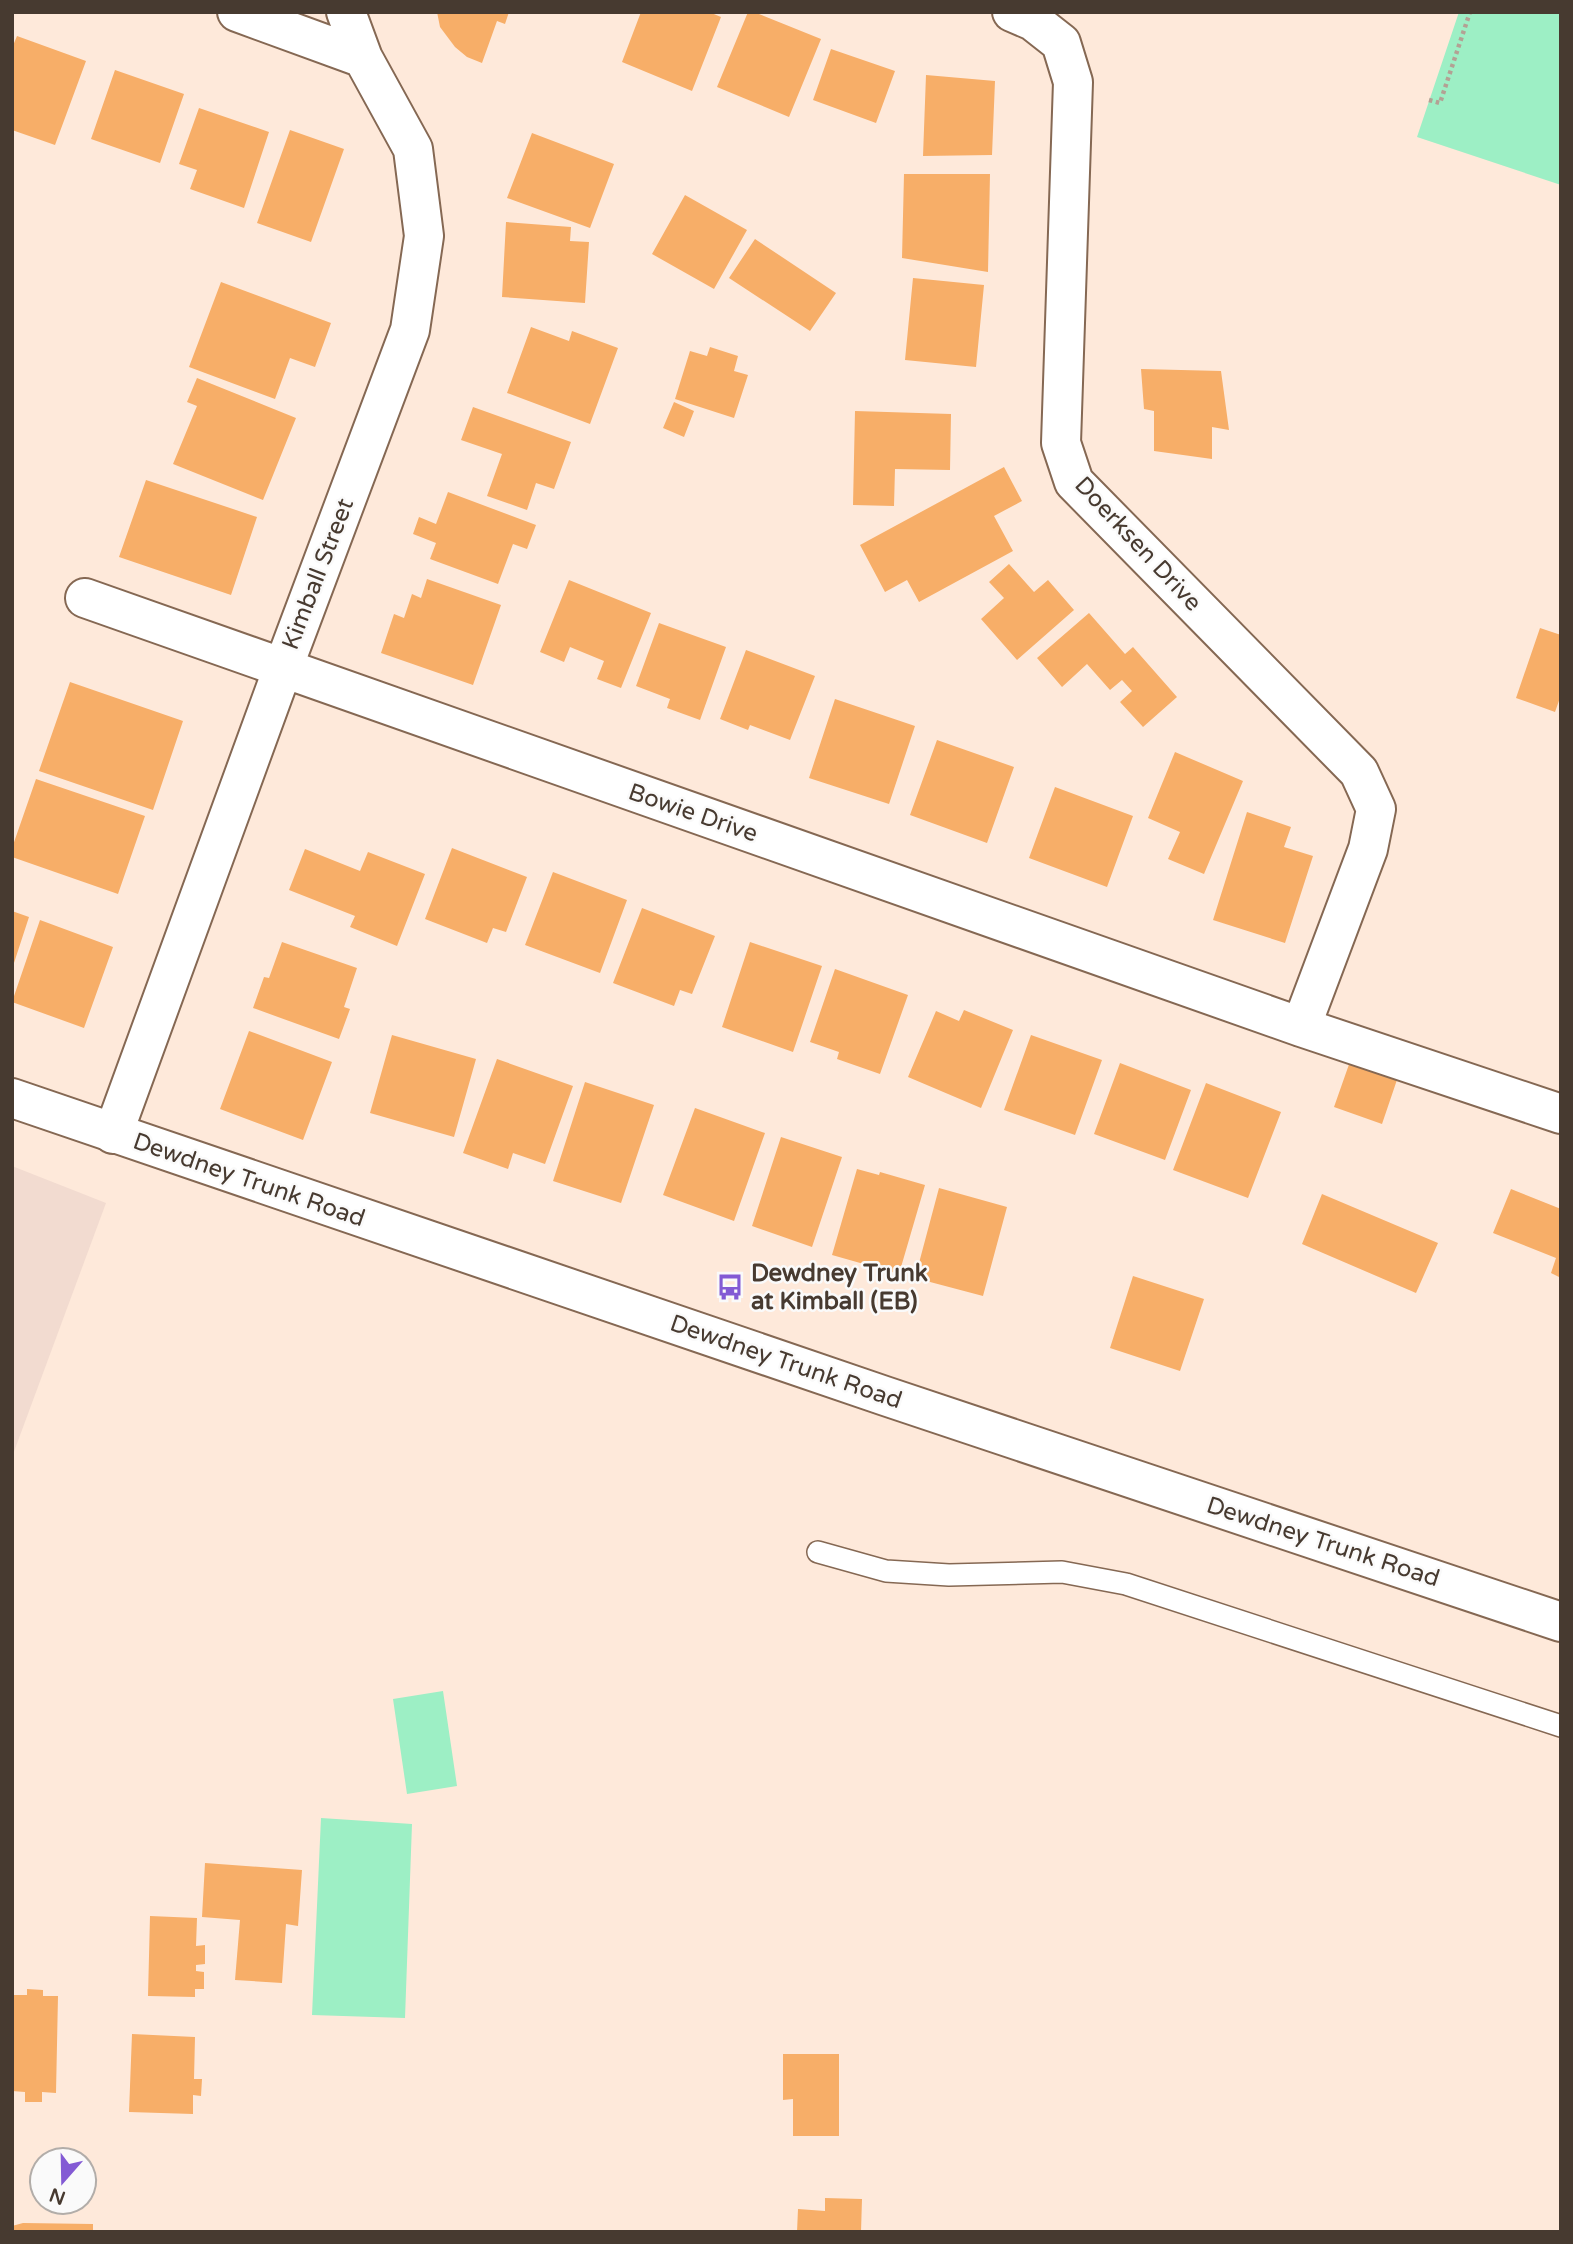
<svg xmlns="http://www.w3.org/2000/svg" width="1573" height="2244" viewBox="0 0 1573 2244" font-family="'Varela Round',sans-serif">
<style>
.industrial{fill:#f2dbd0}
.green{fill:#9defc5}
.building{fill:#f7ae68}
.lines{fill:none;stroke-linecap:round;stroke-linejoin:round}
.lane-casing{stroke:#856853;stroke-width:24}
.street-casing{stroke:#856853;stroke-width:42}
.secondary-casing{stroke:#856853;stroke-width:42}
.path{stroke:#b3a194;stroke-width:4.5;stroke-dasharray:3.5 3.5;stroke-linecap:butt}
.lane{stroke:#fff;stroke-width:21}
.street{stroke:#fff;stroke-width:38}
.secondary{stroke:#fff;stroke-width:38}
.labels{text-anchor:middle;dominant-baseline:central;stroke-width:5;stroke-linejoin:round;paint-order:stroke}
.street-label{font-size:24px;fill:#473a30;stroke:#fafafa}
.poi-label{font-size:24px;font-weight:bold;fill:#473a30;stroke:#fafafa;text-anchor:start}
</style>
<rect width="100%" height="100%" fill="#fee9da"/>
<path class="industrial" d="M12 1166 106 1203 12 1457Z"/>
<path class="green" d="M1459 12H1561V185L1417 137Z
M443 1691 457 1786 407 1794 393 1699Z
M321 1818 412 1824 405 2018 312 2015Z"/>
<path class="building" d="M437 12H509L505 24 497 21 482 63 467 57 455 47 440 27Z
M641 12H709L721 17 692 91 622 62Z
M748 12H754L821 39 789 117 717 87Z
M17 36 86 61 55 145 12 130V48Z
M831 49 895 71 876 123 813 100Z
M115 70 184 94 160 163 91 139Z
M926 75 995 81 992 155 923 156Z
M199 108 269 132 244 208 190 189 197 170 179 164Z
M290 130 344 149 311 242 257 223Z
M532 133 614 164 590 228 507 198Z
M904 174H990L988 272 902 258Z
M685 195 747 230 714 289 652 254Z
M506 222 571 227 570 241 589 242 585 303 502 297Z
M755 239 836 293 810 331 729 278Z
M913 278 984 285 976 367 905 360Z
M221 282 331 323 315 367 290 358 275 399 189 367Z
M531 327 569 341 572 331 618 348 590 424 507 393Z
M710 347 738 356 734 371 748 375 734 418 675 399 690 351 707 356Z
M1141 369 1221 371 1229 430 1212 427V459L1154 451V411L1144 409Z
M197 378 296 418 263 500 173 464 197 406 187 402Z
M674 402 694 411 684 437 663 428Z
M473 407 571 442 554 489 536 483 527 510 487 496 502 454 461 440Z
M855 411 951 414 950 470 895 469 894 506 853 505Z
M1004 467 1022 501 994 516 1013 551 919 602 907 580 885 592 860 545Z
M146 480 257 517 231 595 119 557Z
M448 492 536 525 527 549 513 544 498 584 430 559 436 543 413 534 419 517 436 524Z
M1009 564 1034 592 1048 580 1074 610 1017 660 981 619 1004 598 989 582Z
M427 579 501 605 473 685 381 653 394 614 404 618 412 594 421 598Z
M569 580 651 613 621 688 597 679 604 661 570 647 564 662 540 652Z
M1089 613 1125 654 1133 647 1177 697 1143 727 1120 702 1132 691 1122 680 1110 690 1087 664 1062 687 1037 658Z
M659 623 726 647 700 720 667 708 670 699 636 686Z
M1540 628 1561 635V695L1555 712 1516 698Z
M746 650 815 676 790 740 750 725 748 730 720 719Z
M70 682 183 721 153 810 39 771Z
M835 699 915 726 889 804 809 778Z
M937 740 1014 767 987 843 910 815Z
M1175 752 1243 781 1204 874 1168 859 1180 832 1148 818Z
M36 779 145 816 118 894 12 857V848Z
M1055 787 1133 816 1107 887 1029 858Z
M1247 812 1291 827 1284 847 1313 856 1285 943 1213 920Z
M452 848 527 877 506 932 493 928 487 943 425 919Z
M305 849 360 871 368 852 425 874 397 946 350 927 355 916 289 890Z
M553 872 627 900 600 973 525 945Z
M642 908 715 936 692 994 680 990 674 1006 613 983Z
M12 911 29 917 13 966H12Z
M40 920 113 947 84 1028 12 1002Z
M282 942 357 968 344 1007 350 1009 339 1039 253 1008 264 977 269 978Z
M750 942 822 966 793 1052 722 1027Z
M835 969 908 995 880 1074 837 1059 839 1052 810 1042Z
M964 1010 1013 1030 981 1108 908 1077 936 1011 959 1021Z
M249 1031 332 1062 303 1140 220 1109Z
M392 1035 476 1059 454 1137 370 1113Z
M1031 1035 1102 1060 1075 1135 1004 1110Z
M1353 1053 1401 1068 1382 1124 1334 1107Z
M497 1059 573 1086 545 1164 513 1153 508 1169 463 1153Z
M1120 1063 1191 1090 1165 1160 1094 1134Z
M585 1082 654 1105 621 1203 553 1181Z
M1206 1083 1281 1112 1248 1198 1173 1170Z
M695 1108 765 1133 734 1221 663 1195Z
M781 1137 842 1157 812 1247 752 1226Z
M857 1169 879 1175 880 1172 925 1185 899 1274 832 1255Z
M939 1188 1007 1207 983 1296 915 1278Z
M1511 1189 1561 1209V1278L1551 1273 1556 1258 1493 1233Z
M1322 1194 1438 1243 1416 1293 1302 1244Z
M1133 1276 1204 1299 1180 1371 1110 1348Z
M205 1863 302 1870 298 1926 286 1924 282 1983 235 1980 240 1920 202 1917Z
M150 1916 197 1918 196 1946 205 1945V1964L196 1965V1971L204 1972V1989H195V1997L148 1996Z
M27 1989 43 1990V1996H58L56 2093 42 2092V2102H25V2092L12 2091V1995H27Z
M132 2034 195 2037 194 2079H202L201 2096 193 2095V2114L129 2112Z
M783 2054H839V2136H793V2099L783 2100Z
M825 2198 862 2199 861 2232H797L798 2209 825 2211Z
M23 2223 93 2224V2232H12V2226Z"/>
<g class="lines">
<g class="lane-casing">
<path id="lane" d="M818 1552 886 1571 949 1575 1062 1572 1126 1584 1561 1726"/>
</g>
<g class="street-casing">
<path id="street" d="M237 12 363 58
M1012 12 1033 21 1061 43 1073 82 1061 443 1074 482 1359 772 1376 809 1368 849 1301 1027
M85 598 1301 1027 1561 1114
M113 1134 283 668 410 330 424 236 413 149 363 58 346 12"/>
</g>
<g class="secondary-casing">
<path id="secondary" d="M12 1098 885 1396 1561 1622"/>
</g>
<path class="path" d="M1429 100 1440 103 1470 12"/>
<use href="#lane" class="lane"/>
<use href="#street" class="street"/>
<use href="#secondary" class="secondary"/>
</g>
<defs>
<g id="bus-bare" transform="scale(2.1)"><path d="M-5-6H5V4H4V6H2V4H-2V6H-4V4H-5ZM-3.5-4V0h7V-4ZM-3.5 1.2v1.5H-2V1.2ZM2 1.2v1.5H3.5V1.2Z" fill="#835ad4" stroke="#fafafa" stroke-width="2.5" paint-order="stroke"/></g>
</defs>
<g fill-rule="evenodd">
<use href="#bus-bare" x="730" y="1287"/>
</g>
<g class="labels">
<g class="street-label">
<text transform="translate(1138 544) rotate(47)">Doerksen Drive</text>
<text transform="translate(318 574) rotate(-69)">Kimball Street</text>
<text transform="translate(693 813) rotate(19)">Bowie Drive</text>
<text transform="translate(249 1180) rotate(19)">Dewdney Trunk Road</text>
<text transform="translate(786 1362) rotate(19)">Dewdney Trunk Road</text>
<text transform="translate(1323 1542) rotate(18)">Dewdney Trunk Road</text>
</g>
<g class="poi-label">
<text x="751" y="1273">Dewdney Trunk<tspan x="751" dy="28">at Kimball (EB)</tspan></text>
</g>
</g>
<rect width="1573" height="2244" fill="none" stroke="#473a30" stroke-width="28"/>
<g transform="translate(63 2181) rotate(200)"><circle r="33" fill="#fafafa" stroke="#b2ada9" stroke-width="2"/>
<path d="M0-5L12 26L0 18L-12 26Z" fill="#835ad4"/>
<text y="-10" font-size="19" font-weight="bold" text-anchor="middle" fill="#473a30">N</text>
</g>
</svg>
